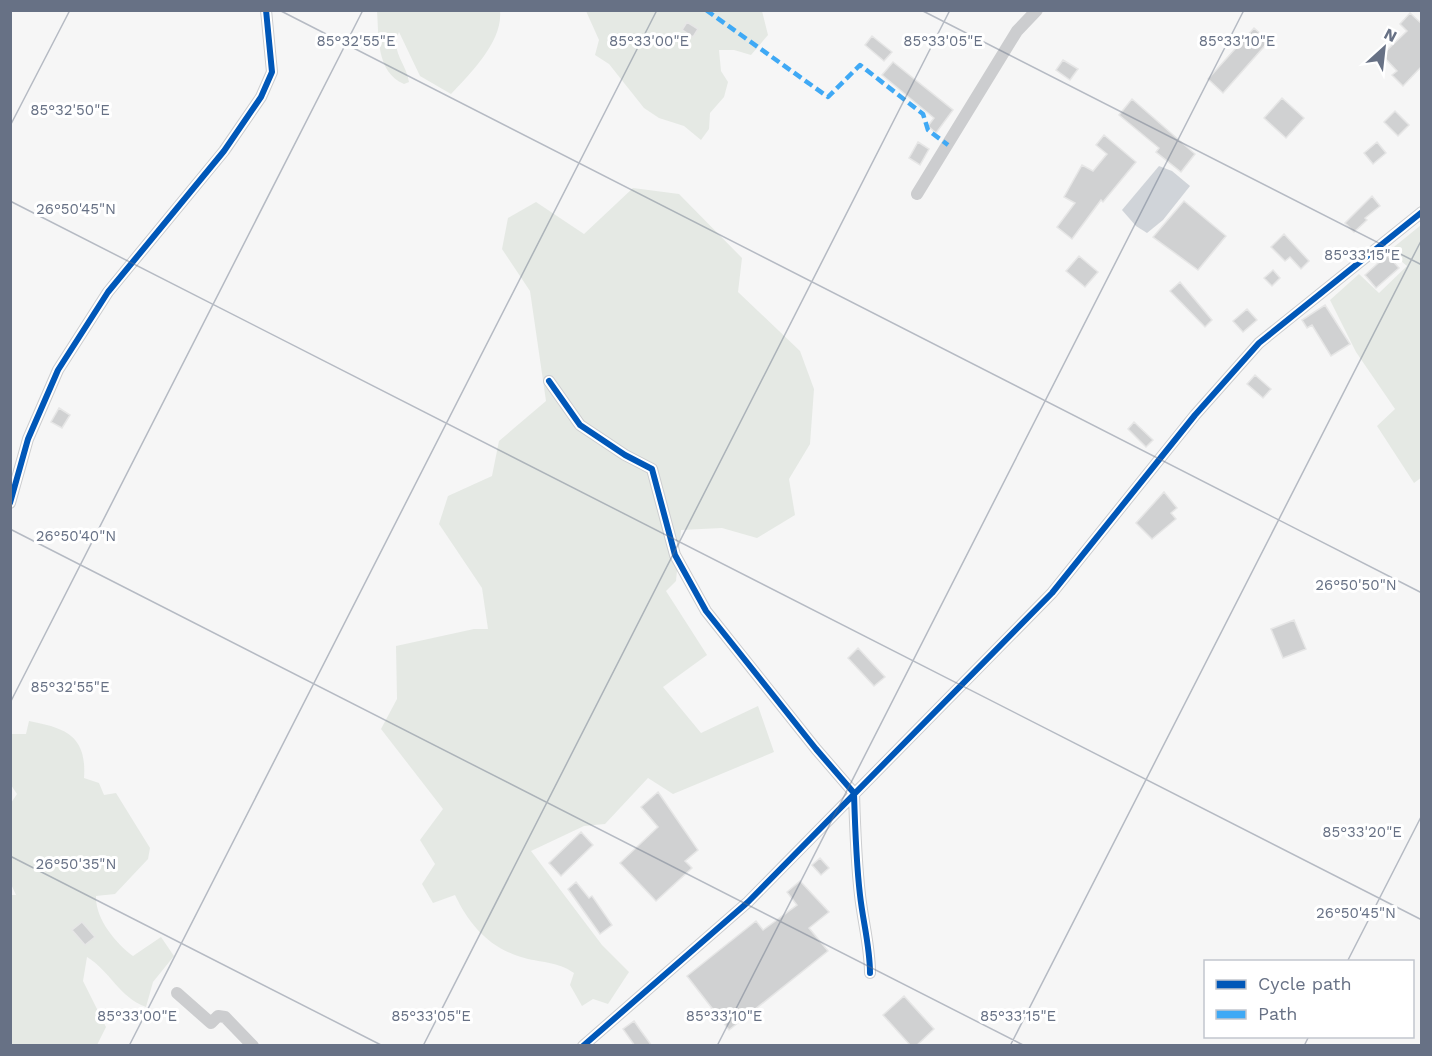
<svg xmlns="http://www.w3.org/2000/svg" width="1432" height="1056" viewBox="0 0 1432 1056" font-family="'Work Sans',sans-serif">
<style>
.green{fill:#e5e9e4}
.water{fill:#d0d4d9}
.building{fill:#d0d1d2;stroke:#e6e6e6;stroke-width:1.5}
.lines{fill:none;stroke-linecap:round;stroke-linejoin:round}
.minor{stroke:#cccdcf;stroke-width:12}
.quiet{stroke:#3fa9f5;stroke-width:4.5;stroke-dasharray:9 4.5;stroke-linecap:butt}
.cycleway-casing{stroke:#fff;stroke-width:10}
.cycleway{stroke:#0057b8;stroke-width:6}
.ticks{fill:none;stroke:#677185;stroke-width:1.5;stroke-opacity:0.45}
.ticks-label{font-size:15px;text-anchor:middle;fill:#677185;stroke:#fff;stroke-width:6;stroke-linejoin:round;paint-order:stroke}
</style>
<rect width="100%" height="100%" fill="#f6f6f6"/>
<path class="green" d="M500 11C503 41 471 73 451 94L420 76 399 32C390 52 406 62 409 82L404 84C376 72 379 37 377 11Z
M586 11H762L768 35 751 55 734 50H719L721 71 728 82 724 97 710 113 709 129 701 140 684 126 659 118 644 108 609 64 595 55 599 40Z
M633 188 679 194 742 258 738 292 800 351 814 389 810 444 789 479 795 515 757 538 722 528 681 530 676 581 666 591 707 655 663 687 701 733 758 706 774 752 673 794 648 778 605 824 584 826 531 851 602 945 629 972 608 1004 593 999 582 1006 570 985 574 973C557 961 540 963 521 957 488 947 469 924 455 895L433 903 422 884 435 864 420 840 443 809 381 729 397 699 396 646 474 629H488L482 588 439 524 448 496 492 476 499 441 546 401 530 291 502 249 508 218 536 202 584 234Z
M1421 225 1422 477 1414 483 1377 426 1395 409 1356 352 1330 300 1359 274 1379 293 1407 266 1389 251Z
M29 721C66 728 87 736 84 778L99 783 104 795 116 793 150 848 148 859 115 894 96 896C95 918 115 943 133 956L161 937 174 956 153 982 146 1007C120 998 110 971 87 957L83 981 106 1027 97 1045H11L10 895H16L11 884V803L17 794 11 785V734H26Z"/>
<path class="water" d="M1159 166 1172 171 1190 186 1163 220 1147 233 1136 226 1122 210Z"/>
<path class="building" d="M1410 13 1422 24V66L1403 86 1392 75 1397 71 1382 55 1407 31 1400 24Z
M687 22 698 29 693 37 682 30Z
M1254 28 1269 41 1223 93 1208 79Z
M872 36 892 52 884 61 865 45Z
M1063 60 1078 69 1070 80 1056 70Z
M893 62 953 110 936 133 928 126 934 118 882 75Z
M1282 98 1304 118 1286 138 1264 118Z
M1132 99 1195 154 1181 172 1156 152 1159 148 1119 115Z
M1395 111 1409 125 1398 136 1384 122Z
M1104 135 1136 162 1103 202 1101 200 1072 239 1057 227 1075 203 1064 197 1082 165 1093 171 1107 154 1096 145Z
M918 142 929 149 920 165 909 158Z
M1377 142 1386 153 1373 164 1364 153Z
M1372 196 1380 206 1365 218 1367 220 1354 232 1345 223Z
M1184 201 1226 236 1198 270 1153 237Z
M1284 234 1309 261 1301 269 1290 257 1285 261 1271 247Z
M1387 255 1399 268 1376 288 1365 275Z
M1079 256 1098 272 1085 287 1066 271Z
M1273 270 1280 278 1272 286 1264 278Z
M1180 282 1212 320 1205 327 1170 291Z
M1325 305 1350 344 1331 356 1312 325 1307 328 1302 320Z
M1247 309 1257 320 1243 332 1233 321Z
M1255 375 1271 389 1263 398 1247 384Z
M59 408 70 415 62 428 51 422Z
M1134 422 1153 440 1146 447 1128 429Z
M1164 492 1177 508 1171 513 1176 519 1152 539 1136 523Z
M1294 620 1306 649 1283 658 1271 629Z
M858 648 885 677 874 686 848 658Z
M658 792 698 850 685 861 692 868 656 901 620 863 658 827 641 807Z
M581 832 593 845 561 876 549 863Z
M820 858 829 868 821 875 812 865Z
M800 881 829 912 809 928 828 951 729 1030 687 976 756 921 763 930 797 905 787 892Z
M576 882 589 898 592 896 612 925 600 934 568 889Z
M82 922 95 937 85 945 72 930Z
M904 996 934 1029 916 1046H911L883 1015Z
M634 1021 641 1031 652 1046H635L623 1029Z"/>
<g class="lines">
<path class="minor" d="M917 194 1017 31 1037 10
M549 381 580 425 625 455 652 469 675 555 706 611 816 749 854 793C855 827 856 861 860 895 863 922 870 947 870 973
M10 503 28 439 58 370 108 292 224 151 261 97 272 72 266 10
M177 993 211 1023 218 1016 225 1017 253 1046
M583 1046 748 902 1052 593 1195 415 1259 343 1422 212"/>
<path class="quiet" d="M706 10 828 97 860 65 923 114 928 130 948 145"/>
<g class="cycleway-casing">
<path id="cycleway" d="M549 381 580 425 625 455 652 469 675 555 706 611 816 749 854 793C855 827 856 861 860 895 863 922 870 947 870 973
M10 503 28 439 58 370 108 292 224 151 261 97 272 72 266 10
M583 1046 748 902 1052 593 1195 415 1259 343 1422 212"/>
</g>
<use href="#cycleway" class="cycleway"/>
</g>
<path class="ticks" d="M279 10 1422 593M921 10 1422 265M10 126 70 10M10 201 1422 920M10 529 1025 1046M10 703 363 10M10 856 383 1046M1347 962 1422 815M129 1046 657 10M423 1046 950 10M717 1046 1244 10M1010 1046 1422 239M1304 1046 1309 1036"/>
<g class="ticks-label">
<text x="356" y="46">85°32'55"E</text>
<text x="649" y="46">85°33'00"E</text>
<text x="943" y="46">85°33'05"E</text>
<text x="1237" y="46">85°33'10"E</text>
<text x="70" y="115">85°32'50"E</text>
<text x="76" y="214">26°50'45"N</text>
<text x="1362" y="260">85°33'15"E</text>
<text x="76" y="541">26°50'40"N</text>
<text x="1356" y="590">26°50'50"N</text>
<text x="70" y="692">85°32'55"E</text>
<text x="1362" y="837">85°33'20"E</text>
<text x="76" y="869">26°50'35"N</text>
<text x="1356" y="918">26°50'45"N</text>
<text x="137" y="1021">85°33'00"E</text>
<text x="431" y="1021">85°33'05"E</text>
<text x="724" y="1021">85°33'10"E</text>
<text x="1018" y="1021">85°33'15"E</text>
</g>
<rect width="1432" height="1056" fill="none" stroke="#677185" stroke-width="24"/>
<rect x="1204" y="960" width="210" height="78" fill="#ffffff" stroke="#c2c6ce" stroke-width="1.5"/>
<rect x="1216" y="980" width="30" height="9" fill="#0057b8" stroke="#c2c6ce" stroke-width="1.5"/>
<text x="1258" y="990" font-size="18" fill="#677185">Cycle path</text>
<rect x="1216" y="1010" width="30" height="9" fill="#3fa9f5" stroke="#c2c6ce" stroke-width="1.5"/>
<text x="1258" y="1020" font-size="18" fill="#677185">Path</text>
<g transform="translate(1384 48) rotate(27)" stroke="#ffffff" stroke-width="4.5" paint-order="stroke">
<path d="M0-4.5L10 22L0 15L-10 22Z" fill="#677185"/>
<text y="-9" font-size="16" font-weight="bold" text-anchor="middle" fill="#677185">N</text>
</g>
</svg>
